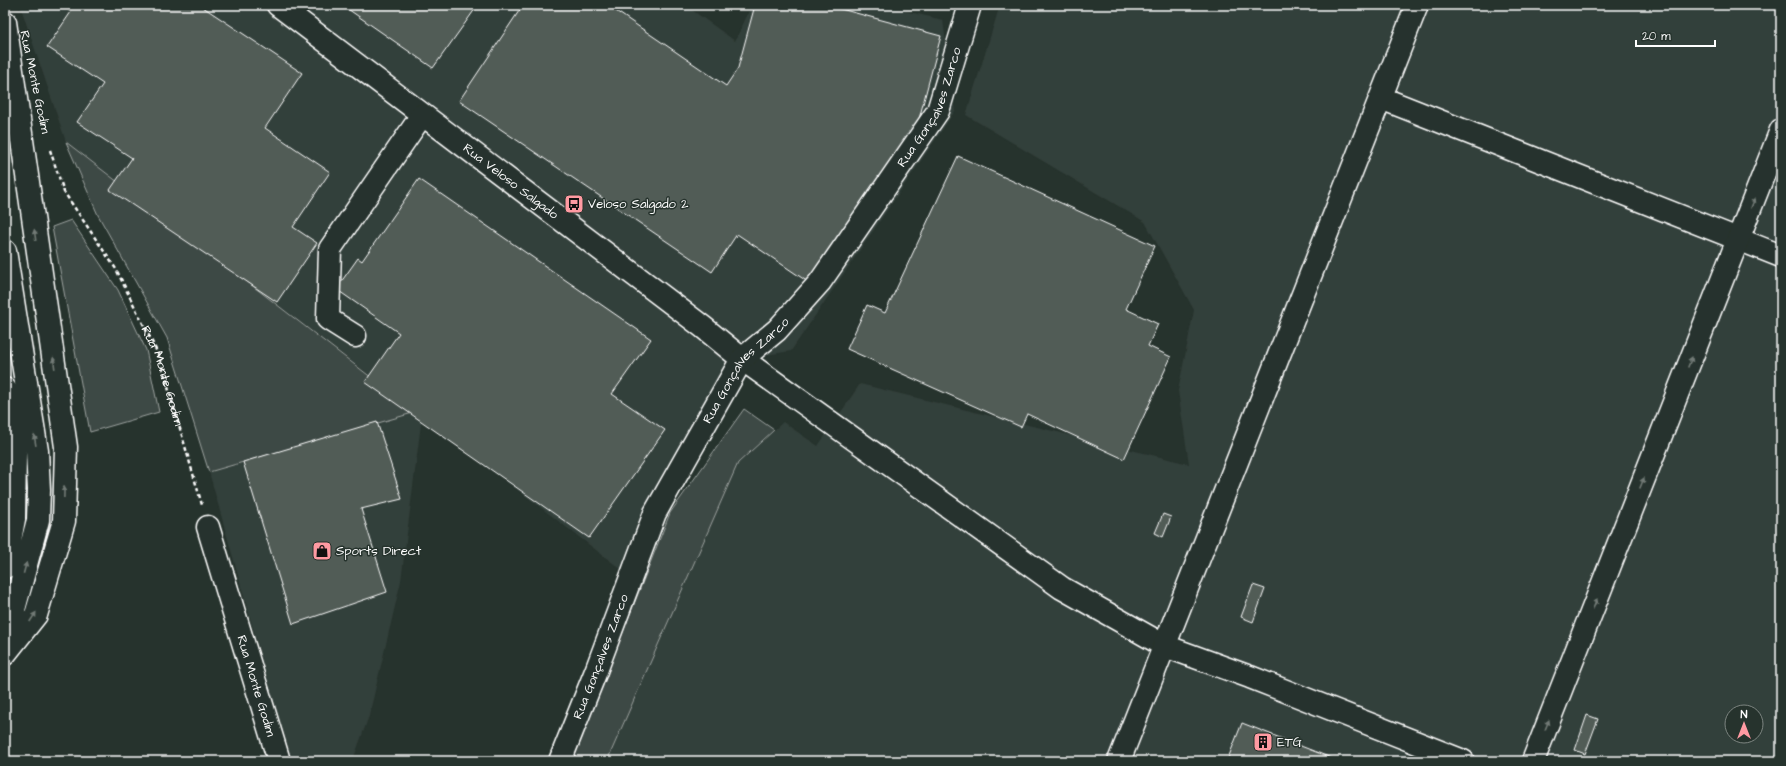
<svg xmlns="http://www.w3.org/2000/svg" width="1786" height="766" viewBox="0 0 1786 766" font-family="'Architects Daughter',sans-serif">
<style>
.built{fill:#333f3a;fill-rule:evenodd}
.green{fill:#3e4944;stroke:#9ea4a2}
.building{fill:#515c57;stroke:#fff}
.lines{fill:none;stroke-linecap:round;stroke-linejoin:round}
.minor-casing{stroke:#fff;stroke-width:25}
.highway-casing{stroke:#fff;stroke-width:25}
.path{stroke:#fff;stroke-width:2.5;stroke-dasharray:4 3;stroke-linecap:butt}
.minor{stroke:#26332d;stroke-width:22}
.highway{stroke:#26332d;stroke-width:22}
.oneway{fill:#727a76}
.labels{text-anchor:middle;dominant-baseline:central;stroke-width:3;stroke-linejoin:round;paint-order:stroke}
.street-label{font-size:13px;fill:#fff;stroke:#26332d}
.poi-label{font-size:13px;fill:#fff;stroke:#26332d;text-anchor:start}
</style>
<rect width="100%" height="100%" fill="#26332d"/>
<filter id="ink" filterUnits="userSpaceOnUse"><feTurbulence type="fractalNoise" baseFrequency=".025" numOctaves="2"/><feDisplacementMap in="SourceGraphic" scale="8" xChannelSelector="R" yChannelSelector="G"/><feConvolveMatrix kernelMatrix="1 2 1 2 8 2 1 2 1" color-interpolation-filters="sRGB"/></filter>
<g filter="url(#ink)">
<path class="built" d="M20 5H685L735 41 752 5H880L943 20 955 111 791 351 742 359 631 577 422 416 401 581 369 716 353 760 290 761 209 472 416 411 66 142Z
M1000 5H1781V761H607L738 463 783 422 818 446 860 384 1189 464 1178 391 1194 310 1145 222 966 115ZM1732 712H1756V736H1732Z"/>
<path class="green" d="M66 142 416 412 209 472 167 338 98 215Z
M71 220 118 290 146 350 159 412 90 432 52 227Z
M744 409 774 430 738 463 607 761H572L670 513Z"/>
<path class="building" d="M61 5H200L302 73 265 128 330 172 293 227 317 243 277 302 110 190 132 158 77 122 103 84 47 47 71 12Z
M342 5H478L433 68Z
M523 5H607L726 86 738 68 755 5H826L941 36 914 138 808 282 737 234 712 272 459 101Z
M958 156 1155 246 1126 309 1158 324 1148 346 1171 357 1124 459 1027 414 1021 427 847 349 867 305 885 313Z
M419 179 651 339 612 394 665 430 589 538 365 382 399 333 336 289 358 258 362 261Z
M377 422 402 499 361 509 387 592 293 624 243 462Z
M1163 514 1171 517 1163 537 1155 533Z
M1253 585 1265 589 1253 622 1241 617Z
M1587 715 1598 719 1585 754 1575 750Z
M1242 723 1339 761H1227Z"/>
<g class="lines">
<g class="minor-casing">
<g id="minor">
<path id="s2" d="M278 5 703 327 742 359 1062 588 1165 646 1250 677 1463 761"/>
<path d="M1381 98 1781 256"/>
<path d="M355 336 328 319 330 249 422 115"/>
<path id="s3" d="M208 527 279 761"/>
<path id="s4" d="M560 761 596 671 655 513 742 359 777 330 820 282 938 111 970 5"/>
<path d="M1119 761 1417 5"/>
<path d="M1533 761 1781 130"/>
</g>
</g>
<g class="highway-casing">
<path id="highway" d="M5 22 66 447 64 521 36 615 5 654
M5 251 37 451 39 490 38 520 12 617 9 648
M5 389 15 453 14 519 5 567"/>
</g>
<path class="path" id="s1" d="M50 150 64 192 116 269 159 356 202 505"/>
<use href="#minor" class="minor"/>
<use href="#highway" class="highway"/>
</g>
<defs><path id="oneway-solid" d="M-6-.8H1V-3.2L6.5 0L1 3.2V.8H-6Z"/></defs>
<g class="oneway">
<use href="#oneway-solid" transform="translate(1753 203) rotate(-69)"/>
<use href="#oneway-solid" transform="translate(35 235) rotate(-98)"/>
<use href="#oneway-solid" transform="translate(1690 362) rotate(-68)"/>
<use href="#oneway-solid" transform="translate(54 363) rotate(-98)"/>
<use href="#oneway-solid" transform="translate(35 440) rotate(-99)"/>
<use href="#oneway-solid" transform="translate(1642 483) rotate(-68)"/>
<use href="#oneway-solid" transform="translate(64 492) rotate(-89)"/>
<use href="#oneway-solid" transform="translate(25 568) rotate(-75)"/>
<use href="#oneway-solid" transform="translate(1595 604) rotate(-68)"/>
<use href="#oneway-solid" transform="translate(33 617) rotate(-57)"/>
<use href="#oneway-solid" transform="translate(1547 725) rotate(-68)"/>
</g>
</g>
<defs>
<g id="bus-square" transform="scale(1)"><rect x="-9" y="-9" width="18" height="18" rx="4" fill="#ff9aa2" stroke="#26332d"/><path d="M-5-6H5V4H4V6H2V4H-2V6H-4V4H-5ZM-3.5-4V0h7V-4ZM-3.5 1.2v1.5H-2V1.2ZM2 1.2v1.5H3.5V1.2Z" fill="#111"/></g>
<g id="shop-square" transform="scale(1)"><rect x="-9" y="-9" width="18" height="18" rx="4" fill="#ff9aa2" stroke="#26332d"/><path d="M-5-2.5h2.3a2.7 3.5 0 0 1 5.4 0H5L5.5 6h-11ZM-1.5-2.5h3a1.5 2.3 0 0 0-3 0Z" fill="#111"/></g>
<g id="building-square" transform="scale(1)"><rect x="-9" y="-9" width="18" height="18" rx="4" fill="#ff9aa2" stroke="#26332d"/><path d="M-4-6H4V6H1V3H-1V6H-4ZM-2.5-4.3h1.7v1.8h-1.7ZM.8-4.3h1.7v1.8H.8ZM-2.5-1h1.7V.8h-1.7ZM.8-1h1.7V.8H.8Z" fill="#111"/></g>
</defs>
<g fill-rule="evenodd">
<use href="#bus-square" x="574" y="204"/>
<use href="#shop-square" x="322" y="551"/>
<use href="#building-square" x="1263" y="742"/>
</g>
<g class="labels">
<g class="street-label">
<text transform="translate(35 82) rotate(78)">Rua Monte Godim</text>
<text stroke="none"><textPath href="#s4" startOffset="760">Rua Gonçalves Zarco</textPath></text>
<text stroke="none"><textPath href="#s2" startOffset="292">Rua Veloso Salgado</textPath></text>
<text stroke="none"><textPath href="#s4" startOffset="436">Rua Gonçalves Zarco</textPath></text>
<text stroke="none"><textPath href="#s1" startOffset="254">Rua Monte Godim</textPath></text>
<text stroke="none"><textPath href="#s4" startOffset="112">Rua Gonçalves Zarco</textPath></text>
<text stroke="none"><textPath href="#s3" startOffset="166">Rua Monte Godim</textPath></text>
</g>
<g class="poi-label">
<text x="588" y="204">Veloso Salgado 2</text>
<text x="336" y="551">Sports Direct</text>
<text x="1277" y="742">ETG</text>
</g>
</g>
<rect width="1786" height="766" fill="none" stroke="#26332d" stroke-width="20"/>
<rect x="10" y="10" width="1766" height="746" fill="none" stroke="#fff" stroke-width="1.5" filter="url(#ink)"/>
<g transform="translate(1744 724)"><circle r="19" fill="#26332d" stroke="#7d8581"/>
<path d="M0-3L7 15L0 10L-7 15Z" fill="#ff9aa2"/>
<text y="-6" font-size="11" font-weight="bold" text-anchor="middle" fill="#ffffff">N</text>
</g>
<path d="M1636 40v6h79v-6" fill="none" stroke="#ffffff" stroke-width="2"/>
<text x="1642" y="40" font-size="12" fill="#ffffff" stroke="#26332d" stroke-width="3" paint-order="stroke">20 m</text>
</svg>
